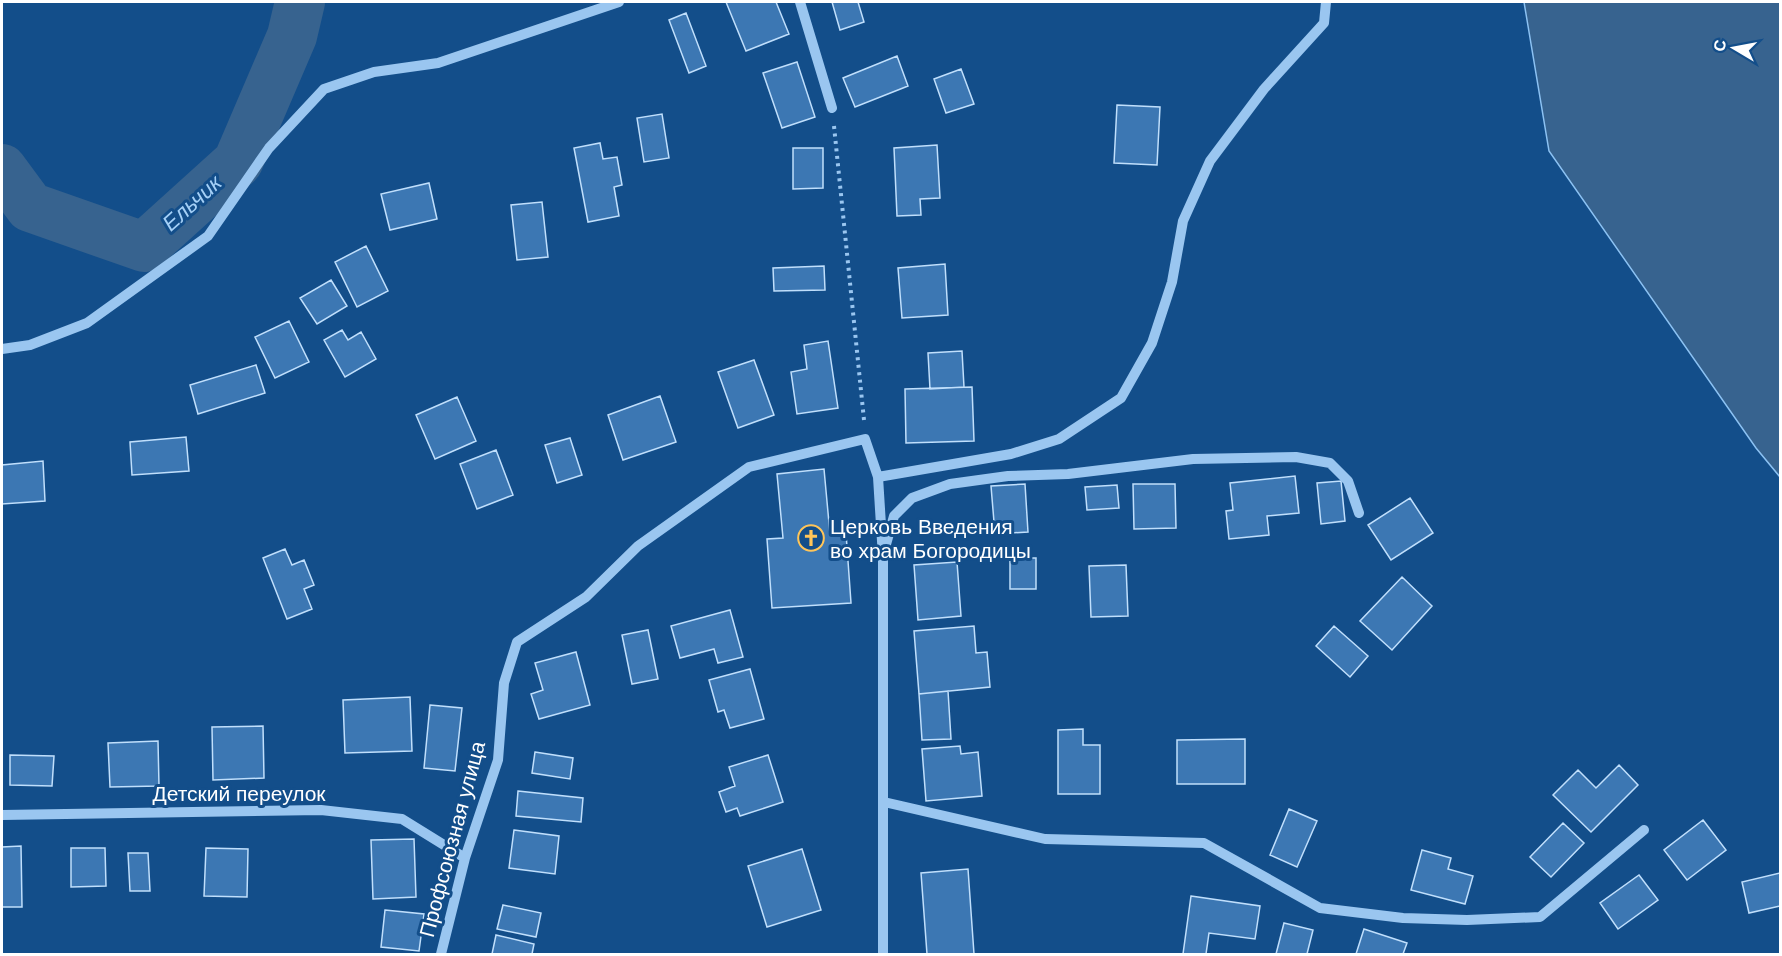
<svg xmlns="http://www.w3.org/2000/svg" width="1782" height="956" viewBox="0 0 1782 956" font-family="Arial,sans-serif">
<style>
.water{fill:#37638f;stroke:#8cc2f3;stroke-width:1.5}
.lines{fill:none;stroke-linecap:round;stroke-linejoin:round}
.river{stroke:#37638f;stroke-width:50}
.building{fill:#3c77b3;stroke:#c0dffc;stroke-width:1.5}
.path{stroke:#9ac6f0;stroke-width:4;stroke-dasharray:3 4.5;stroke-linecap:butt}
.minor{stroke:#9ac6f0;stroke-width:10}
.labels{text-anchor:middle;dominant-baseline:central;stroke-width:6;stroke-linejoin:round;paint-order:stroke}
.poi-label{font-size:21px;fill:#fff;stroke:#134e8a;text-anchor:start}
.street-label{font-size:21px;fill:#fff;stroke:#134e8a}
.water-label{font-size:22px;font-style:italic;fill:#a5d0f7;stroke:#134e8a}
</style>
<rect width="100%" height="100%" fill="#134e8a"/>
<path class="water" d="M1524 2H1780V477L1756 448 1549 151Z"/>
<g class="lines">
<path class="river" d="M2 169 30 207 144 247 238 162 292 36 300 2"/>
</g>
<path class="building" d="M726 2H776L789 34 746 51Z
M832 2H858L864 22 840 30Z
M686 13 706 66 689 73 669 20Z
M897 56 908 86 855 107 843 78Z
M797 62 815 117 782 128 763 73Z
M961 69 974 104 946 113 934 79Z
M1117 105 1160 107 1157 165 1114 163Z
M662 114 669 158 644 162 637 118Z
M600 143 603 159 617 157 622 185 614 187 619 216 588 222 574 148Z
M937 145 940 198 920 199 921 215 897 216 894 148Z
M793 148H823V188L793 189Z
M429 183 437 219 390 230 381 194Z
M542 202 548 257 517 260 511 205Z
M366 246 388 291 357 307 335 262Z
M945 264 948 315 902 318 898 268Z
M824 266 825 290 774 291 773 268Z
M331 280 347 306 317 324 300 298Z
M289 321 309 362 275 378 255 337Z
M342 330 348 340 361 332 376 359 345 377 324 340Z
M828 341 838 408 797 414 791 372 807 369 804 345Z
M962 351 964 387 930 389 928 353Z
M754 360 774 415 738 428 718 372Z
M256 365 265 393 198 414 190 385Z
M972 387 974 441 906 443 905 389Z
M660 396 676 442 623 460 608 415Z
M457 397 476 441 435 459 416 415Z
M186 437 189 471 132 475 130 442Z
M570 438 582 475 557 483 545 445Z
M496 450 513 495 477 509 460 464Z
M43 461 45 501 2 504V465Z
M824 469 830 534 846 533 851 603 772 608 767 539 783 538 777 474Z
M1295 476 1299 513 1267 516 1269 535 1229 539 1226 511 1233 510 1230 483Z
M1341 481 1345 521 1321 524 1317 483Z
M1025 484 1028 532 995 534 991 486Z
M1133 484H1175L1176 528 1134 529Z
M1117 485 1119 508 1087 510 1085 487Z
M1410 498 1433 533 1391 560 1368 525Z
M285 549 292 565 304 560 314 585 304 589 312 609 287 619 263 558Z
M1010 558H1036V589H1010Z
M957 562 961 616 918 620 914 565Z
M1126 565 1128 616 1091 617 1089 566Z
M1402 577 1432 606 1392 650 1360 621Z
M730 610 743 657 718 663 714 649 680 658 671 626Z
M974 626 976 653 987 652 990 687 919 694 914 631Z
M1334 626 1368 656 1350 677 1316 646Z
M648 630 658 679 632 684 622 635Z
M576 652 590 705 539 719 531 694 543 690 535 663Z
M750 669 764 719 730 728 724 710 718 712 709 680Z
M948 691 951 739 922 740 919 694Z
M410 697 412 751 345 753 343 700Z
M430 705 462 708 455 771 424 768Z
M263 726 264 778 213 780 212 727Z
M1083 729V745H1100V794H1058V730Z
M1245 739V784H1177V740Z
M158 741 159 786 110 787 108 743Z
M960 746 961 754 978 752 982 796 926 801 922 749Z
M535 752 573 758 570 779 532 773Z
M10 755 54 756 52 786 10 785Z
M768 755 783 802 740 816 737 808 726 812 719 792 735 786 729 767Z
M1619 765 1638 785 1591 832 1553 795 1578 770 1596 788Z
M518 791 583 798 581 822 516 816Z
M1289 809 1317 821 1297 867 1270 855Z
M1703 820 1726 850 1687 880 1664 850Z
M1563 823 1584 843 1551 877 1530 857Z
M514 830 559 836 555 874 509 868Z
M414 839 416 897 373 899 371 840Z
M21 846 22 907H2V847Z
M71 848H105L106 886 71 887Z
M206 848 248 849 247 897 204 896Z
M802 849 821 910 767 927 748 866Z
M1422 850 1451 858 1448 869 1473 876 1465 904 1411 890Z
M128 853H148L150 891H130Z
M968 869 974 954H927L921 873Z
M1780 873V906L1749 913 1742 882Z
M1639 875 1658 900 1618 929 1600 903Z
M1191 896 1260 906 1255 939 1209 933 1206 954H1183Z
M503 905 541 913 536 937 497 929Z
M385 910 424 914 419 951 381 947Z
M1284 923 1313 930 1307 954H1276Z
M1364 929 1407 943 1403 954H1356Z
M496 935 534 944 532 954H492Z"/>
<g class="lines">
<path class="path" d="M834 126 864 420"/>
<path class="minor" d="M800 2 832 108
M2 349 30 345 87 323 208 236 269 148 324 89 374 72 438 63 619 2
M878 477 1011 454 1059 439 1121 398 1152 343 1172 282 1183 221 1210 161 1264 89 1324 23 1326 2
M885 548 894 516 912 498 950 484 1008 476 1068 474 1193 459 1296 457 1330 463 1348 481 1359 513
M884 802 1045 839 1204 843 1320 908 1403 918 1467 920 1540 917 1644 830
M2 815 321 810 402 819 465 858
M441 954 465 858 498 760 504 683 517 642 586 597 638 546 749 467 865 439 878 477 883 557V954"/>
</g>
<defs>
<g id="church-ring" transform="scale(1.35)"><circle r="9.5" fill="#134e8a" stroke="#ffc559" stroke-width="1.5"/><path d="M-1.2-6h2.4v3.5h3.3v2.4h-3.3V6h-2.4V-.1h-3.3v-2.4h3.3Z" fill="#ffc559"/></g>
</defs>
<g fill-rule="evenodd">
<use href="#church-ring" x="811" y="538"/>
</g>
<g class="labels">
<g class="poi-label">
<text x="830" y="526">Церковь Введения<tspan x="830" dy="24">во храм Богородицы</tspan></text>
</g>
<g class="street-label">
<text x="239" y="793">Детский переулок</text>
<text transform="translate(452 839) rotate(-75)">Профсоюзная улица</text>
</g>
<g class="water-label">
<text transform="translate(192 203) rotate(-42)">Ельчик</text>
</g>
</g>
<rect width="1782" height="956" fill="none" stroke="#ffffff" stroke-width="6"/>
<g transform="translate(1734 48) rotate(280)" stroke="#134e8a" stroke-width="4.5" paint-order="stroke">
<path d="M0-4.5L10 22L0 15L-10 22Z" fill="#ffffff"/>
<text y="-9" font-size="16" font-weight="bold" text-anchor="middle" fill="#ffffff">С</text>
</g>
</svg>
